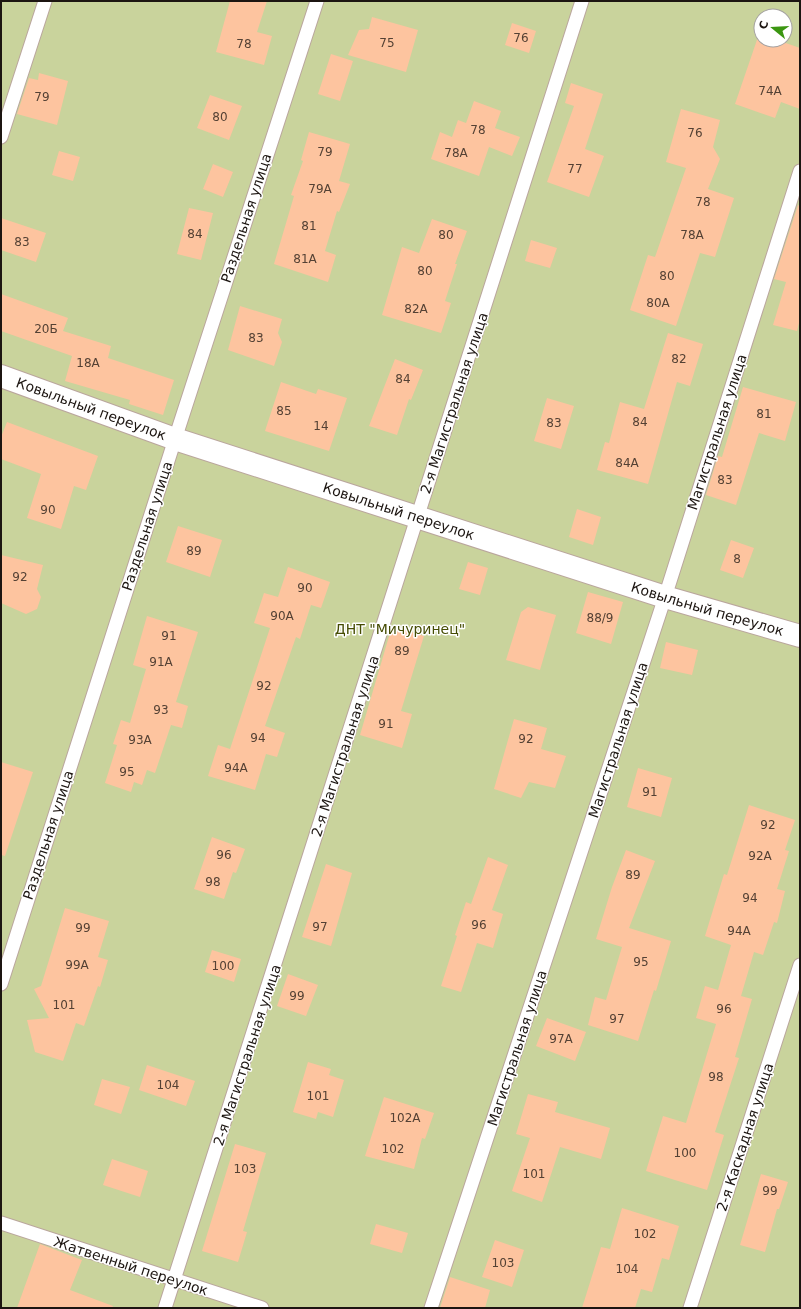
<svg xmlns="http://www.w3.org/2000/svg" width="801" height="1309" viewBox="0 0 801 1309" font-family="'DejaVu Sans',sans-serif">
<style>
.green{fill:#c9d39c;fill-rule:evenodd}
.building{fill:#fdc49f}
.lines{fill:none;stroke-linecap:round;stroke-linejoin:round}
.lane-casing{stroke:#baa69d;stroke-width:15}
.street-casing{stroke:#baa69d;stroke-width:24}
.lane{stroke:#fff;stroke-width:13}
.street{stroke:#fff;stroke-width:22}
.labels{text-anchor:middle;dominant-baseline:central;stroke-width:3;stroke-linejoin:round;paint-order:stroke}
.number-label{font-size:12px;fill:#544134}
.street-label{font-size:14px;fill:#1c1511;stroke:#fff}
.park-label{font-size:14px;fill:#454c03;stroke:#fff}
</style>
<rect width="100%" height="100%" fill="#f8e2d9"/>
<path class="green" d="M1 1H800V1308H1ZM761 16H785V40H761Z"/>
<path class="building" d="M230 1H267L257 32 272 36 264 65 216 52Z
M372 17 418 30 406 72 348 55 359 30 369 29Z
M512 23 536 31 529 53 505 45Z
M759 34H761V40H777L800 48V109L781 102 775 118 735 104Z
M331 54 353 61 340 101 318 94Z
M39 73 68 81 57 125 17 114 29 78 38 80Z
M571 83 603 94 585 149 604 156 589 197 547 182 574 106 565 103Z
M210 95 242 106 229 140 197 128Z
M474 101 501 111 495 128 520 137 512 156 489 147 479 176 431 159 440 132 452 137 458 120 466 123Z
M681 109 720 120 713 147 720 159 708 189 734 198 715 257 700 253 676 326 630 310 648 255 655 257 686 168 666 162Z
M309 132 350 144 339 181 350 184 339 212 337 211 325 251 336 255 328 282 274 264 294 196 291 195 303 161 301 160Z
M59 151 80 157 73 181 52 175Z
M213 164 233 172 223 197 203 189Z
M798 205 800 206V319L797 331 773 325 786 282 774 279Z
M189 208 213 213 201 260 177 254Z
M1 218 46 233 36 262 1 250Z
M432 219 467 231 455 264H457L445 301 451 303 441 333 382 315 402 247 419 253Z
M531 240 557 248 550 268 525 261Z
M1 294 68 318 63 331 111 346 108 358 174 380 163 415 129 404 130 400 65 381 72 356 1 331Z
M240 306 282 319 278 333 282 342 274 366 228 350Z
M668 333 703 344 690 386 677 382 648 484 597 470 605 442 609 443 620 402 644 409Z
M395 359 423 370 411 400 409 399 397 435 369 426Z
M281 382 316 394 318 389 347 398 329 451 265 431Z
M743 387 796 402 785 441 759 433 736 505 706 495 718 456 722 457Z
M547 398 574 406 561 449 534 441Z
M7 422 98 456 86 490 74 486 61 529 27 518 41 474 1 459V437Z
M577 509 601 517 593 545 569 537Z
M178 526 222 540 210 577 166 562Z
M731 540 754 548 743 578 720 570Z
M1 555 43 565 37 589 41 597 37 609 26 614 1 603Z
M468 562 488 568 480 595 459 589Z
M288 567 330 582 321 608 311 605 300 639 296 637 265 726 285 733 277 757 266 754 255 790 208 776 218 745 230 749 270 628 254 623 264 593 278 597Z
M588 592 623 602 611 644 576 633Z
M528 607 556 615 540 670 506 660 521 612Z
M147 616 198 632 176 702 188 706 182 728 171 725 155 773 147 770 142 785 134 782 131 792 105 783 117 745 113 744 121 720 130 723 146 669 133 665Z
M392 626 424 636 401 711 412 714 402 748 360 735Z
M666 642 698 650 692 675 660 668Z
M514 719 547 728 541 749 566 756 555 788 529 782 521 798 494 789Z
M1 762 33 772 5 856 1 855Z
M638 768 672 778 661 817 627 807Z
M749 805 795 820 785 850 789 851 777 889 785 891 777 923 774 922 763 955 754 952 741 996 752 999 735 1057 739 1058 715 1132 724 1135 707 1190 646 1171 663 1116 686 1123 716 1024 696 1018 705 986 718 990 731 945 705 936 724 874 727 875Z
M212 837 245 849 236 873 233 872 224 899 194 889Z
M626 850 655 861 629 928 671 941 656 991 654 990 638 1041 588 1025 595 997 606 1000 622 947 596 939 612 887Z
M488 857 508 865 492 910 503 914 493 948 477 943 461 992 441 986 457 936 455 935 466 902 471 904Z
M326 864 352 873 331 946 302 937Z
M65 908 109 921 98 957 108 960 100 987 98 986 84 1026 76 1023 63 1061 35 1052 27 1020 49 1018 34 989 41 986Z
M212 950 241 959 234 982 205 972Z
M288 974 318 985 306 1016 277 1006Z
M547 1018 586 1032 575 1061 536 1046Z
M308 1062 331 1069 329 1075 344 1080 333 1117 318 1112 316 1119 293 1112Z
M147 1065 195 1081 186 1106 139 1090Z
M102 1079 130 1087 121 1114 94 1105Z
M528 1094 558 1102 555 1112 610 1128 601 1159 560 1147 542 1202 512 1191 530 1138 516 1134Z
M384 1097 434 1113 425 1139 422 1138 414 1169 365 1156Z
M235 1144 266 1153 243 1231 247 1232 238 1262 202 1251Z
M112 1159 148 1171 140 1197 103 1185Z
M761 1174 788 1182 779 1209H777L765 1252 740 1245Z
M622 1208 679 1226 669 1260 662 1258 652 1292 641 1289 635 1308H582L601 1247 610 1249Z
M376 1224 408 1233 402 1253 370 1244Z
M495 1240 524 1250 512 1287 482 1277Z
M40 1244 82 1260 70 1290 113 1306 112 1308H17Z
M450 1277 490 1290 485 1308H440Z"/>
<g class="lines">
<g class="lane-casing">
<path id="lane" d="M1 137 45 1
M1 984 175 439 317 1
M1 1223 262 1308
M165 1308 582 1
M431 1308 665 597 800 171
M690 1308 800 965"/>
</g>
<g class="street-casing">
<g id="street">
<path id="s1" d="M1 376 175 439 665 597 800 636"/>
</g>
</g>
<use href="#lane" class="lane"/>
<use href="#street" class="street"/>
</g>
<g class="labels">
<g class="number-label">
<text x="521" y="38">76</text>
<text x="387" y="43">75</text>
<text x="244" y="44">78</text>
<text x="770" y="91">74А</text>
<text x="42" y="97">79</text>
<text x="220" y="117">80</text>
<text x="478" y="130">78</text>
<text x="695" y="133">76</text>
<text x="325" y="152">79</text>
<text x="456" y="153">78А</text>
<text x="575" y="169">77</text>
<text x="320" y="189">79А</text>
<text x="703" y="202">78</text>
<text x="309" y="226">81</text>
<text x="195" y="234">84</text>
<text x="446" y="235">80</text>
<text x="692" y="235">78А</text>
<text x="22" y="242">83</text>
<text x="305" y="259">81А</text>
<text x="425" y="271">80</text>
<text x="667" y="276">80</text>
<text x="658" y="303">80А</text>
<text x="416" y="309">82А</text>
<text x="46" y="329">20Б</text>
<text x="256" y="338">83</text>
<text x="679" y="359">82</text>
<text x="88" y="363">18А</text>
<text x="403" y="379">84</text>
<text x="284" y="411">85</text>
<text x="764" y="414">81</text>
<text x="640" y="422">84</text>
<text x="554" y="423">83</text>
<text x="321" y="426">14</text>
<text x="627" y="463">84А</text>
<text x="725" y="480">83</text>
<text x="48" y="510">90</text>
<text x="194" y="551">89</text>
<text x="737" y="559">8</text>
<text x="20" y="577">92</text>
<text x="305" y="588">90</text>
<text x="282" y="616">90А</text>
<text x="600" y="618">88/9</text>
<text x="169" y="636">91</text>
<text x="402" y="651">89</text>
<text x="161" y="662">91А</text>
<text x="264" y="686">92</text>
<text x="161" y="710">93</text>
<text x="386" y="724">91</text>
<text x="258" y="738">94</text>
<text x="526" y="739">92</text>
<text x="140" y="740">93А</text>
<text x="236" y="768">94А</text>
<text x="127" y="772">95</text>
<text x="650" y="792">91</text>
<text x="768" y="825">92</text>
<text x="224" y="855">96</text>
<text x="760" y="856">92А</text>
<text x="633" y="875">89</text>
<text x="213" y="882">98</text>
<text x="750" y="898">94</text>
<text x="479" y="925">96</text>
<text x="320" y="927">97</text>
<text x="83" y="928">99</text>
<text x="739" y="931">94А</text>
<text x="641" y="962">95</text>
<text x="77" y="965">99А</text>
<text x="223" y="966">100</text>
<text x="297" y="996">99</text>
<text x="64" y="1005">101</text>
<text x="724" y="1009">96</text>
<text x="617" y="1019">97</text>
<text x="561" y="1039">97А</text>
<text x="716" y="1077">98</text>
<text x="168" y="1085">104</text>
<text x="318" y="1096">101</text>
<text x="405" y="1118">102А</text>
<text x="393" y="1149">102</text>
<text x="685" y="1153">100</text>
<text x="245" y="1169">103</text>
<text x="534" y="1174">101</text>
<text x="770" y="1191">99</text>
<text x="645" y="1234">102</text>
<text x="503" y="1263">103</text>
<text x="627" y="1269">104</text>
</g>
<g class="street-label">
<text transform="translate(246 218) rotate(-72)">Раздельная улица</text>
<text transform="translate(454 403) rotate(-72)">2-я Магистральная улица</text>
<text stroke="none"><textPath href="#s1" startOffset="96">Ковыльный переулок</textPath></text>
<text transform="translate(717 432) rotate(-72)">Магистральная улица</text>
<text stroke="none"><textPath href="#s1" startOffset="420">Ковыльный переулок</textPath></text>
<text transform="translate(147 526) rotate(-72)">Раздельная улица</text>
<text stroke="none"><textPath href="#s1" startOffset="744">Ковыльный переулок</textPath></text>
<text transform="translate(618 740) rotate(-72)">Магистральная улица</text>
<text transform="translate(345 746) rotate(-72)">2-я Магистральная улица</text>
<text transform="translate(48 835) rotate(-72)">Раздельная улица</text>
<text transform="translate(517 1048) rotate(-72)">Магистральная улица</text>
<text transform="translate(247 1055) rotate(-72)">2-я Магистральная улица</text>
<text transform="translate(745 1137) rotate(-72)">2-я Каскадная улица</text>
<text transform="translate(131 1266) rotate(18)">Жатвенный переулок</text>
</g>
<g class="park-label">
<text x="400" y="629">ДНТ "Мичуринец"</text>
</g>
</g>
<rect width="801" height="1309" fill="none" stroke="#1c1511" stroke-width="4"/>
<g transform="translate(773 28) rotate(288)"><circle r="19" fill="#ffffff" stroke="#a4a1a0"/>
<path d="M0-3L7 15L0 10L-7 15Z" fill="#3b9611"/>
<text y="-6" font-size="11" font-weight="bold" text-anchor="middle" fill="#1c1511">С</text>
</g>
</svg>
